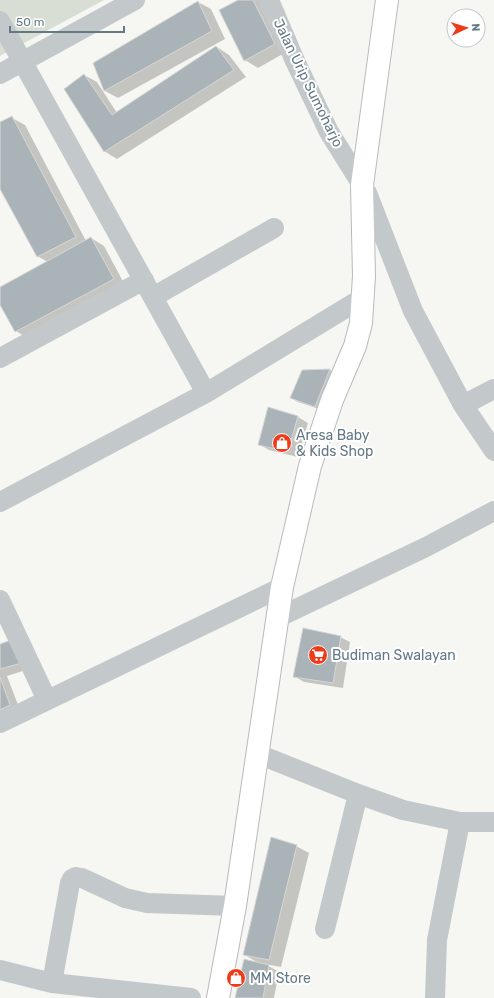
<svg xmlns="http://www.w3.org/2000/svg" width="494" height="998" viewBox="0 0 494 998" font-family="Rubik,sans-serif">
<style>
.green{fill:#d8ded3}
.shadow{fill:#0003}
.building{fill:#aab4b8;stroke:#d7d7d5}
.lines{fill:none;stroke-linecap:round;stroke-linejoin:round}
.highway-casing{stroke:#b7bbbe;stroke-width:24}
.minor{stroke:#c3c8ca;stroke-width:20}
.highway{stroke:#fff;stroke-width:22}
.labels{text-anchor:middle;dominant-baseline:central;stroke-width:4;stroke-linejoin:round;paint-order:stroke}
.street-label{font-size:14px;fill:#637985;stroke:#fff}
.poi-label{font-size:14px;fill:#637985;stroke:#fff;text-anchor:start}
</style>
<rect width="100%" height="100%" fill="#f6f6f2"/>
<path class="green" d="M0 0H104L0 56Z"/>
<path class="shadow" d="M240 0H259L263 2 288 51 258 68 245 60Z
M198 2 211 9 225 39 118 98 105 91 94 64Z
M217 47 229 55 246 77 117 159 104 151 84 75 97 82 117 113Z
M12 118 25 125 86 241 91 238 104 246 126 287 29 339 16 331 0 303V289L48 262 37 256 0 187V123Z
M330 370 336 373 322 410 298 402 291 398Z
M269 409 298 417 308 423 298 457 269 450 259 444Z
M340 637 350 642 343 688 304 682 294 676Z
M22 638 31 643 38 666 7 676 20 710 0 719V645Z
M296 846 309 853 281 967 265 964 279 972 274 998H236L260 964 245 955Z"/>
<path class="building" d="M238 0H253L275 44 244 61 219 10Z
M198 1 212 31 104 91 93 63Z
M216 46 234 70 104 152 64 89 84 74 112 115Z
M12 116 76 237 37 257 0 189V122Z
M91 237 114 279 15 332 0 305V287Z
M330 369 315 407 290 398 302 370Z
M268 407 298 416 288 452 258 445Z
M303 628 341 636 333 683 293 677Z
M22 636 29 661 0 669V644Z
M0 677 10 705 0 710Z
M271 837 297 845 269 960 243 955Z
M244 959 269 965 263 998H235Z"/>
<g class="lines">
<g class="highway-casing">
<path id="highway" d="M218 998 235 906 282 587 310 466 332 400 355 346 361 323 364 276 362 185 387 0"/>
</g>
<path class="minor" d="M269 0 295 61 329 132 367 193 413 311 463 405 494 451
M0 21 206 393
M0 74 135 0
M153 297 274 228
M0 358 144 280
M463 405 494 389
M0 502 206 393 364 297
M0 600 47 700
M277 618 426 547 494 511
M0 723 282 587
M258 754 358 794 403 810 460 822H494
M325 929 358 794
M0 970 52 983 191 998
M52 983 70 883 72 879 76 877 82 878 125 898 147 903 235 906
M435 998 437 940 460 822"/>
<use href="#highway" class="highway"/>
</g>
<defs>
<g id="shop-disc" transform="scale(1)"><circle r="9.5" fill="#ee3b1a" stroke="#fff"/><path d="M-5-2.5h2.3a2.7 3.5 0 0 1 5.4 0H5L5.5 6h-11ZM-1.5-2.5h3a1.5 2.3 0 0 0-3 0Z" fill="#fff"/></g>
<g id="supermarket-disc" transform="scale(1)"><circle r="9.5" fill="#ee3b1a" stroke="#fff"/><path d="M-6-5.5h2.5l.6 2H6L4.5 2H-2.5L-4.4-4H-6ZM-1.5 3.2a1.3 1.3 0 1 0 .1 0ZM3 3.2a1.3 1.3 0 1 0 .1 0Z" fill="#fff"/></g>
</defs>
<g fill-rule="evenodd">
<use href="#shop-disc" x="282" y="443"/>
<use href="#supermarket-disc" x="318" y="655"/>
<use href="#shop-disc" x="236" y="978"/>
</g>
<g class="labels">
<g class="street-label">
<text transform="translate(308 83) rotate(64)">Jalan Urip Sumoharjo</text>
</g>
<g class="poi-label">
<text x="296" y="435">Aresa Baby<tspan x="296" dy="16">&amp; Kids Shop</tspan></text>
<text x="332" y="655">Budiman Swalayan</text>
<text x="250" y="978">MM Store</text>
</g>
</g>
<g transform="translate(466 28) rotate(86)"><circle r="19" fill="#ffffff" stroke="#c1c9ce"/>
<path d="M0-3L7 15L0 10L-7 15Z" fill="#ee3b1a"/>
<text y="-6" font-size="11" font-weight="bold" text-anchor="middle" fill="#637985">N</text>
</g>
<path d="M10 26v6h114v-6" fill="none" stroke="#637985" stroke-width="2"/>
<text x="16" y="26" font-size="12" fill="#637985" stroke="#ffffff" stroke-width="3" paint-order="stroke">50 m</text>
</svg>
